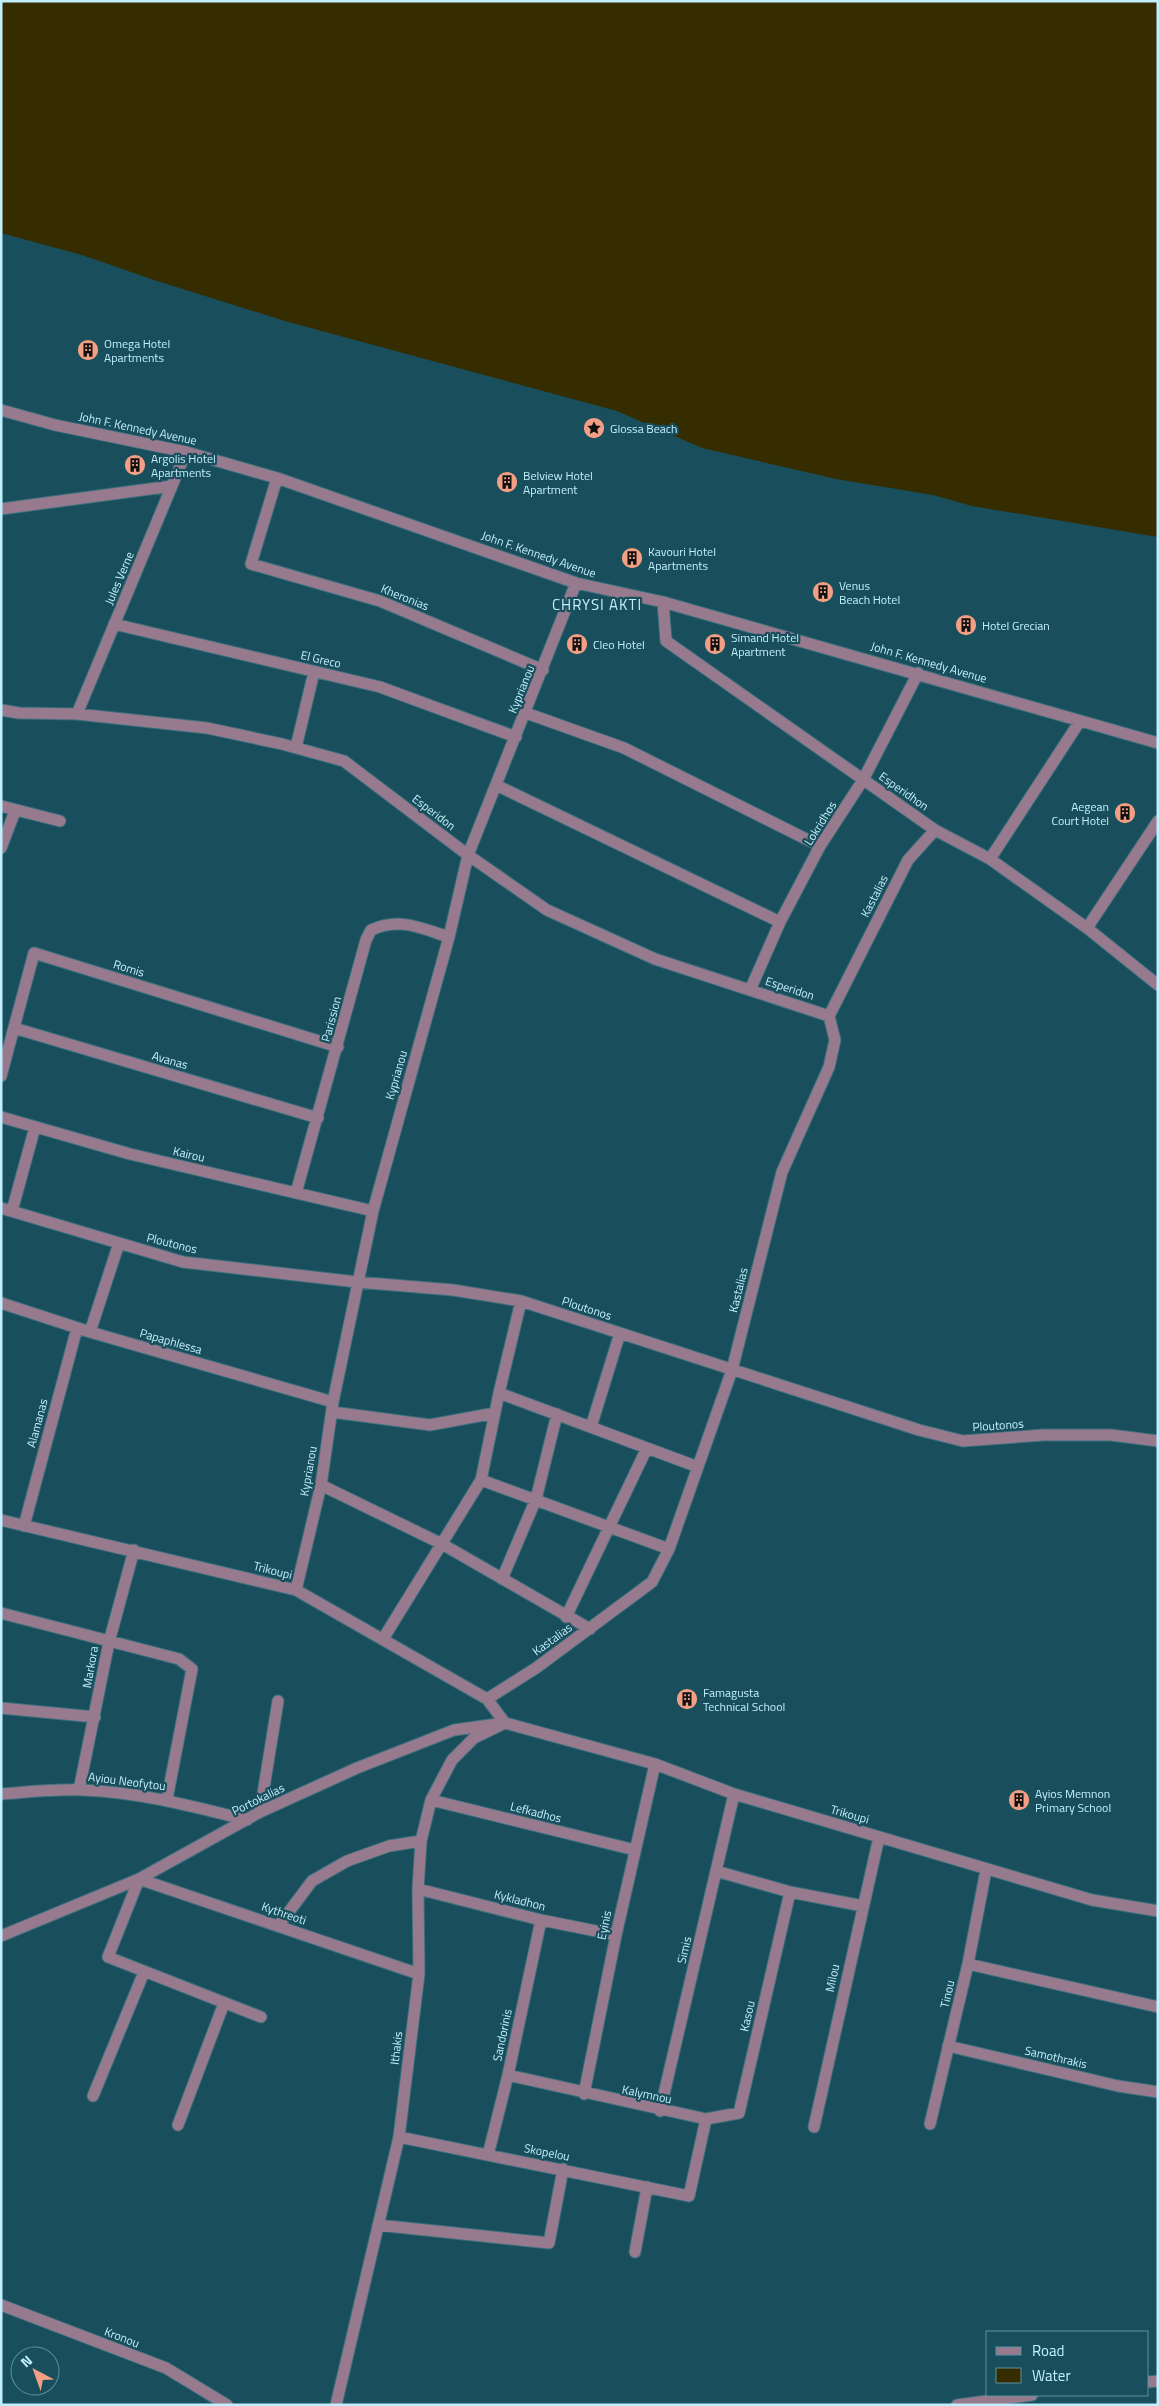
<svg xmlns="http://www.w3.org/2000/svg" width="1159" height="2406" viewBox="0 0 1159 2406" font-family="'Titillium Web',sans-serif">
<style>
.water{fill:#352c00}
.lines{fill:none;stroke-linecap:round;stroke-linejoin:round}
.minor-casing{stroke:#3b6f7c;stroke-width:13}
.minor{stroke:#987a8f;stroke-width:11}
.labels{text-anchor:middle;dominant-baseline:central;stroke-width:4.5;stroke-linejoin:round;paint-order:stroke}
.poi-label{font-size:12px;fill:#c2effd;stroke:#194f5c;text-anchor:start}
.street-label{font-size:12px;fill:#c2effd;stroke:#194f5c}
.quarter-label{font-size:15px;letter-spacing:1px;fill:#c2effd;stroke:#194f5c}
</style>
<rect width="100%" height="100%" fill="#194f5c"/>
<path class="water" d="M1 1H1158V537L972 506 933 495 836 479 702 448 617 411 285 321 154 280 82 255 1 233Z"/>
<g class="lines">
<g class="minor-casing">
<path id="minor" d="M1 410 55 425 186 452 277 478 576 583 663 602 1158 743
M277 478 251 564 380 601 543 670
M1 509 172 486
M663 602 666 641 935 830 990 859 1087 928 1158 985
M114 624 380 687 516 737
M1 710 19 713 77 714 207 728 282 744 344 761 468 855 547 910 655 959 829 1016
M526 713 624 748 820 846
M77 714 186 452
M296 747 314 672
M496 785 780 922
M1 806 60 821
M1 848 15 811
M990 859 1080 721
M1087 928 1158 821
M750 990 780 922 820 846 863 780 918 673
M14 1028 318 1118
M1 1076 34 953 338 1047
M1 1117 130 1154 373 1211
M296 1193 366 940 371 930C401 917 420 928 449 937
M1 1208 183 1262 357 1282 453 1290 521 1301 919 1430 963 1441 1043 1435H1111L1158 1441
M12 1211 35 1127
M1 1303 90 1332 333 1402
M90 1332 119 1243
M499 1393 698 1467
M332 1412 430 1425 495 1413
M591 1427 620 1333
M481 1480 669 1549
M321 1485 442 1544 590 1629
M1 1520 296 1590 487 1699 505 1723 474 1738 452 1760 431 1800 421 1841 418 1889 419 1974 399 2137 336 2405
M24 1526 77 1328
M502 1579 536 1499 557 1414
M296 1590 321 1485 333 1402 373 1211 449 937 468 855 576 583
M1 1613 179 1659 192 1669 167 1799
M566 1617 647 1448
M383 1639 481 1480 499 1393 521 1301
M487 1699 536 1668 652 1582 669 1549 732 1370 782 1172 829 1067 835 1040 829 1016 908 860 935 830
M1 1708 95 1717
M79 1790 109 1642 134 1550
M1 1794C28 1792 55 1789 82 1790 138 1792 192 1806 247 1820
M431 1800 635 1850
M260 1812 278 1701
M716 1871 790 1892 863 1906
M418 1889 541 1920 616 1935
M279 1925 312 1881 347 1861 389 1846 421 1841
M1 1936 139 1879 260 1812 357 1768 454 1730 505 1723 655 1764 734 1794 1092 1900 1158 1911
M968 1964 1158 2007
M261 2017 108 1957 139 1879 419 1974
M948 2046 1118 2086 1158 2092
M584 2094 616 1935 655 1764
M93 2096 144 1972
M660 2111 734 1794
M706 2119 739 2113 790 1892
M930 2124 968 1964 986 1870
M178 2125 224 2003
M814 2127 879 1837
M399 2137 689 2196 706 2119 508 2075
M488 2155 508 2075 541 1920
M378 2225 549 2243 563 2169
M635 2252 647 2187
M1 2305 166 2368 227 2405
M1148 2382 1158 2381
M957 2405 1032 2395"/>
</g>
<use href="#minor" class="minor"/>
</g>
<defs>
<g id="building-disc" transform="scale(1.125)"><circle r="9.5" fill="#f39f85" stroke="#194f5c"/><path d="M-4-6H4V6H1V3H-1V6H-4ZM-2.5-4.3h1.7v1.8h-1.7ZM.8-4.3h1.7v1.8H.8ZM-2.5-1h1.7V.8h-1.7ZM.8-1h1.7V.8H.8Z" fill="#111"/></g>
<g id="sight-disc" transform="scale(1.125)"><circle r="9.5" fill="#f39f85" stroke="#194f5c"/><path d="M0-6L1.8-2.2L6-1.7L2.9 1.2L3.7 5.4L0 3.3L-3.7 5.4L-2.9 1.2L-6-1.7L-1.8-2.2Z" fill="#111"/></g>
</defs>
<g fill-rule="evenodd">
<use href="#building-disc" x="88" y="350"/>
<use href="#sight-disc" x="594" y="428"/>
<use href="#building-disc" x="135" y="465"/>
<use href="#building-disc" x="507" y="482"/>
<use href="#building-disc" x="632" y="558"/>
<use href="#building-disc" x="823" y="592"/>
<use href="#building-disc" x="966" y="625"/>
<use href="#building-disc" x="577" y="644"/>
<use href="#building-disc" x="715" y="644"/>
<use href="#building-disc" x="1125" y="813"/>
<use href="#building-disc" x="687" y="1699"/>
<use href="#building-disc" x="1019" y="1800"/>
</g>
<g class="labels">
<g class="poi-label">
<text x="104" y="343">Omega Hotel<tspan x="104" dy="14">Apartments</tspan></text>
<text x="610" y="428">Glossa Beach</text>
<text x="151" y="458">Argolis Hotel<tspan x="151" dy="14">Apartments</tspan></text>
<text x="523" y="475">Belview Hotel<tspan x="523" dy="14">Apartment</tspan></text>
<text x="648" y="551">Kavouri Hotel<tspan x="648" dy="14">Apartments</tspan></text>
<text x="839" y="585">Venus<tspan x="839" dy="14">Beach Hotel</tspan></text>
<text x="982" y="625">Hotel Grecian</text>
<text x="731" y="637">Simand Hotel<tspan x="731" dy="14">Apartment</tspan></text>
<text x="593" y="644">Cleo Hotel</text>
<text x="1109" y="806" text-anchor="end">Aegean<tspan x="1109" dy="14">Court Hotel</tspan></text>
<text x="703" y="1692">Famagusta<tspan x="703" dy="14">Technical School</tspan></text>
<text x="1035" y="1793">Ayios Memnon<tspan x="1035" dy="14">Primary School</tspan></text>
</g>
<g class="street-label">
<text transform="translate(138 428) rotate(12)">John F. Kennedy Avenue</text>
<text transform="translate(539 554) rotate(19)">John F. Kennedy Avenue</text>
<text transform="translate(119 578) rotate(-67)">Jules Verne</text>
<text transform="translate(405 597) rotate(22)">Kheronias</text>
<text transform="translate(321 659) rotate(13)">El Greco</text>
<text transform="translate(929 662) rotate(16)">John F. Kennedy Avenue</text>
<text transform="translate(521 689) rotate(-68)">Kyprianou</text>
<text transform="translate(904 791) rotate(35)">Esperidhon</text>
<text transform="translate(434 812) rotate(37)">Esperidon</text>
<text transform="translate(820 823) rotate(-58)">Lokridhos</text>
<text transform="translate(874 896) rotate(-63)">Kastalias</text>
<text transform="translate(129 968) rotate(17)">Romis</text>
<text transform="translate(790 988) rotate(18)">Esperidon</text>
<text transform="translate(331 1019) rotate(-75)">Parission</text>
<text transform="translate(170 1060) rotate(16)">Avanas</text>
<text transform="translate(396 1075) rotate(-74)">Kyprianou</text>
<text transform="translate(189 1154) rotate(13)">Kairou</text>
<text transform="translate(172 1243) rotate(14)">Ploutonos</text>
<text transform="translate(738 1290) rotate(-76)">Kastalias</text>
<text transform="translate(587 1308) rotate(18)">Ploutonos</text>
<text transform="translate(171 1341) rotate(16)">Papaphlessa</text>
<text transform="translate(37 1423) rotate(-75)">Alamanas</text>
<text transform="translate(998 1425) rotate(-4)">Ploutonos</text>
<text transform="translate(308 1471) rotate(-80)">Kyprianou</text>
<text transform="translate(273 1570) rotate(14)">Trikoupi</text>
<text transform="translate(552 1639) rotate(-36)">Kastalias</text>
<text transform="translate(90 1667) rotate(-80)">Markora</text>
<text transform="translate(127 1781) rotate(7)">Ayiou Neofytou</text>
<text transform="translate(258 1799) rotate(-26)">Portokalias</text>
<text transform="translate(536 1812) rotate(14)">Lefkadhos</text>
<text transform="translate(850 1814) rotate(16)">Trikoupi</text>
<text transform="translate(520 1900) rotate(14)">Kykladhon</text>
<text transform="translate(284 1913) rotate(19)">Kythreoti</text>
<text transform="translate(604 1925) rotate(-78)">Eyinis</text>
<text transform="translate(684 1950) rotate(-77)">Simis</text>
<text transform="translate(832 1978) rotate(-78)">Milou</text>
<text transform="translate(947 1994) rotate(-77)">Tinou</text>
<text transform="translate(747 2016) rotate(-77)">Kasou</text>
<text transform="translate(502 2035) rotate(-78)">Sandorinis</text>
<text transform="translate(396 2048) rotate(-83)">Ithakis</text>
<text transform="translate(1056 2057) rotate(13)">Samothrakis</text>
<text transform="translate(647 2094) rotate(12)">Kalymnou</text>
<text transform="translate(547 2152) rotate(11)">Skopelou</text>
<text transform="translate(122 2337) rotate(21)">Kronou</text>
</g>
<g class="quarter-label">
<text x="597" y="604">CHRYSI AKTI</text>
</g>
</g>
<rect width="1159" height="2406" fill="none" stroke="#c2effd" stroke-width="5"/>
<rect x="986" y="2331" width="162" height="65" fill="#194f5c" stroke="#5d8f9c"/>
<rect x="996" y="2347" width="25" height="8" fill="#987a8f" stroke="#5d8f9c"/>
<text x="1032" y="2356" font-size="15" fill="#c2effd">Road</text>
<rect x="996" y="2368" width="25" height="15" fill="#352c00" stroke="#5d8f9c"/>
<text x="1032" y="2381" font-size="15" fill="#c2effd">Water</text>
<g transform="translate(35 2371) rotate(319)"><circle r="24" fill="#194f5c" stroke="#5d8f9c"/>
<path d="M0-4L9 19L0 12L-9 19Z" fill="#f39f85"/>
<text y="-8" font-size="14" font-weight="bold" text-anchor="middle" fill="#c2effd">N</text>
</g>
</svg>
